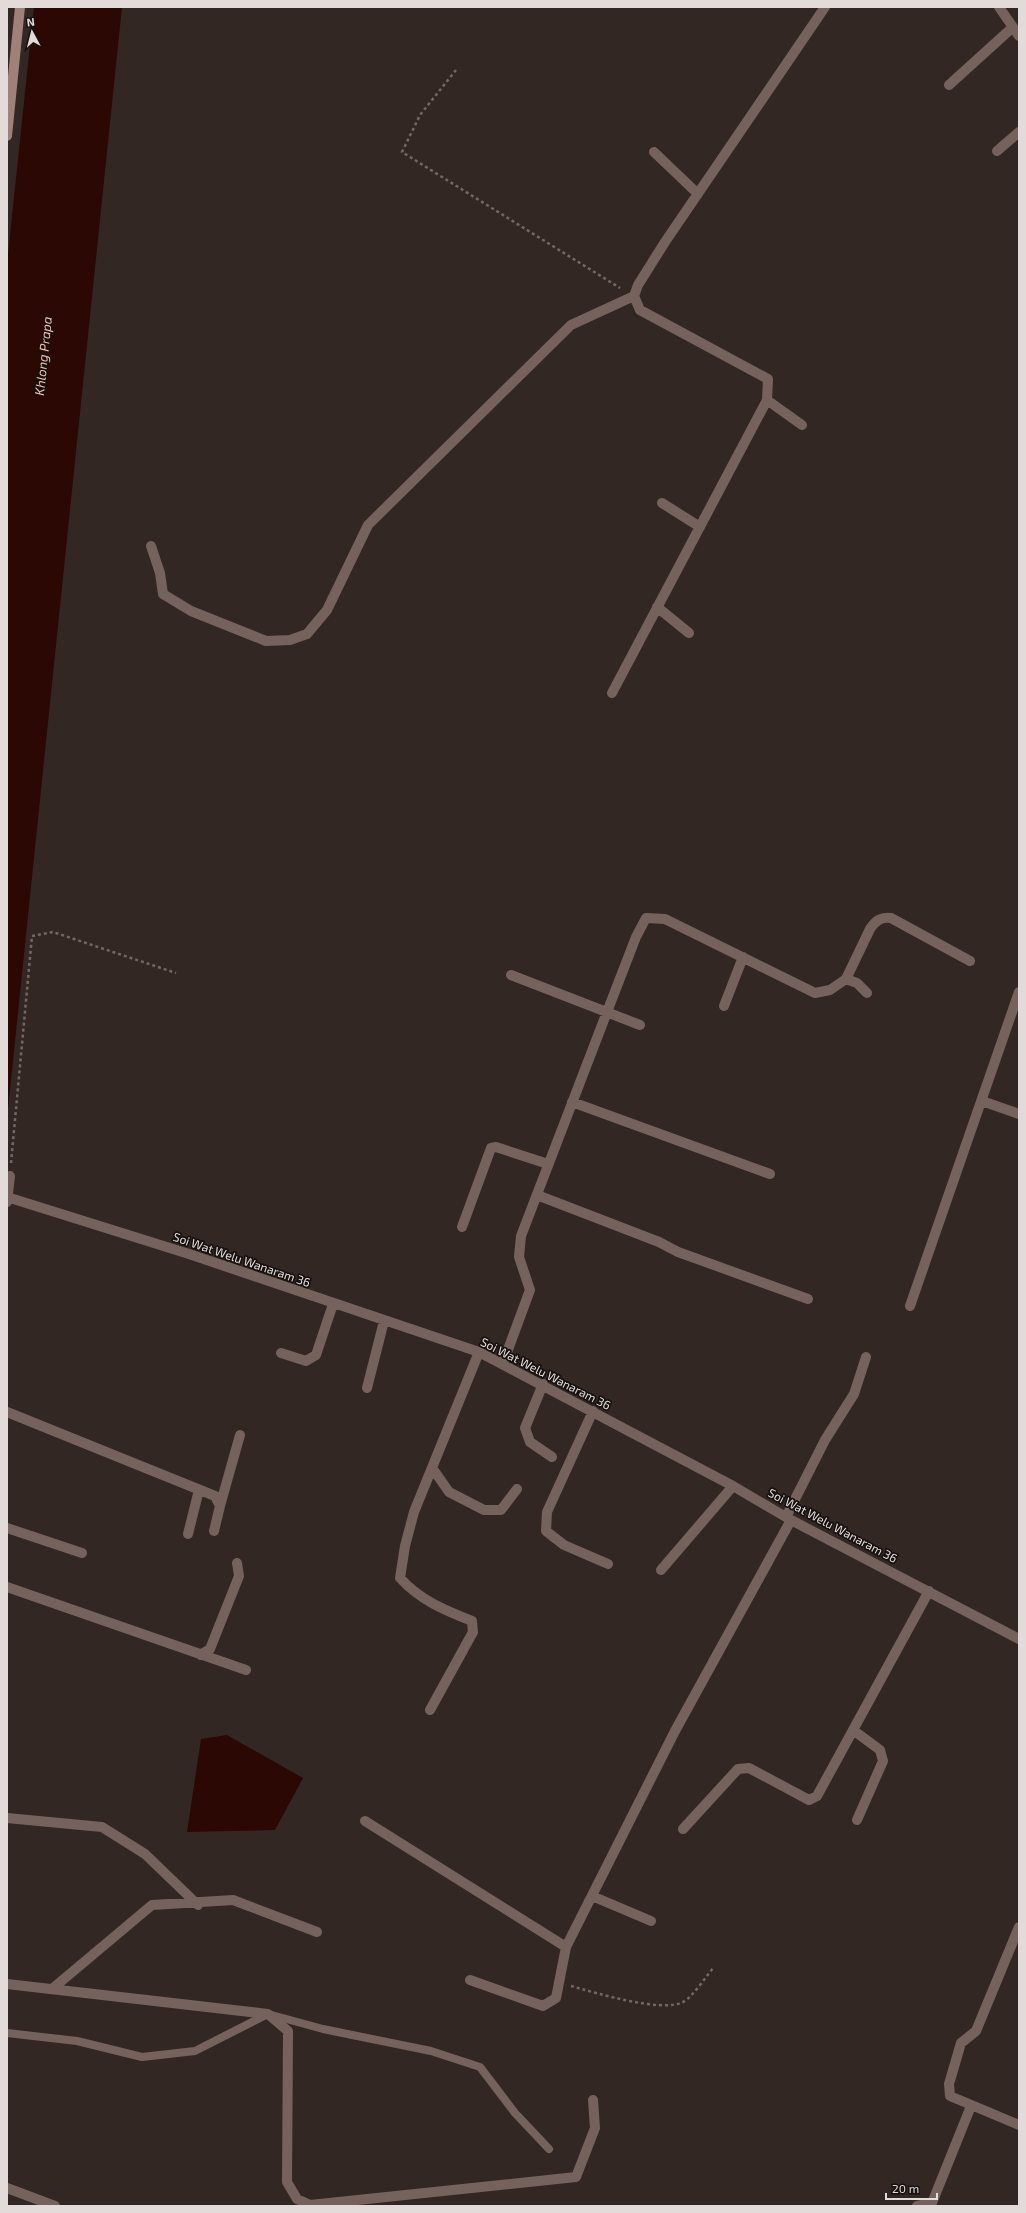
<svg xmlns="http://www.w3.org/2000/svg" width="1026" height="2213" viewBox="0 0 1026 2213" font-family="'Exo 2',sans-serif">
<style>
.water{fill:#2b0803}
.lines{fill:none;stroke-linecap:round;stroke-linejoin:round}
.path{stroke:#736866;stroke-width:2.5;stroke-dasharray:3 3;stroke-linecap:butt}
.lane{stroke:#76625d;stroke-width:8}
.street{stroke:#76625d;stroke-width:10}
.secondary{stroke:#a08179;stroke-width:10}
.labels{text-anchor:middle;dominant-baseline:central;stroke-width:3.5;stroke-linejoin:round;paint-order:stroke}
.street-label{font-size:12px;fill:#e3dbd9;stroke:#171110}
.water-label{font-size:13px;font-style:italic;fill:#f6bbac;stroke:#171110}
</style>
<rect width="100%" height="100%" fill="#332724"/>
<path class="water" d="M34 7H122L7 1119V264Z
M227 1735 303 1778 275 1830 187 1832 201 1739Z"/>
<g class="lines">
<path class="path" d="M456 70 420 115 402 152 620 288
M11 1163 32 936 53 932 176 973
M571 1986C596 1993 661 2013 683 2002 692 1998 707 1975 714 1967"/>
<path class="lane" d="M7 2033 77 2041 142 2057 195 2051 268 2014 323 2029 431 2051 480 2067 515 2113 549 2149"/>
<path class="street" d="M999 7 1019 36
M949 85 1013 27
M997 151 1019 132
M654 152 698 194
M767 400 802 425
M662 503 700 527
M151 546 160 573 163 594 191 611 266 641 290 640 307 634 327 610 368 525 571 325 634 296
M657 607 689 633
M612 693 767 400 768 379 640 310 634 296 638 285 665 242 825 7
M511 975 640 1025
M846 979 870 929C876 920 881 917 891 918L970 961
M724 1006 743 957
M982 1101 1019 1114
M572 1102 770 1174
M537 1195 659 1242 678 1252 808 1299
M7 1197 189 1254 479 1352 733 1486 791 1520 1019 1639
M7 1202 10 1176
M462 1227 491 1148 496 1147 548 1164
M910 1306 1019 992
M281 1353 306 1361 316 1355 333 1304
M503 1363 530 1290 519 1257 521 1236 607 1012 636 937 646 918 665 919 815 993 830 990 846 979 857 983 867 993
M543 1384 525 1428 530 1442 552 1457
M367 1388 384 1321
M593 1411 547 1512 546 1531 564 1545 608 1564
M7 1412 215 1496 220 1506 214 1531
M433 1469 449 1492 484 1510H501L517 1489
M220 1506 240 1435
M786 1517 825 1440 854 1394 866 1357
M7 1528 82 1553
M188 1534 199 1490
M661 1570 733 1486
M7 1587 246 1670
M200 1655 210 1649 239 1576 237 1563
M430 1710 473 1632 472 1621C444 1610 420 1600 400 1578L405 1546 414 1512 479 1352
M853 1730 880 1750 883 1761 857 1820
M7 1818 102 1827 145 1854 198 1905
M365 1821 566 1947
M683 1829 738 1769 749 1768 809 1800 817 1796 929 1591
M592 1896 651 1921
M1019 1927 976 2031 961 2043 949 2084 950 2096 1019 2125
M470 1980 543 2006 556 1998 566 1947 675 1731 791 1520
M7 1984 268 2014 288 2031 287 2182 297 2199 310 2205 576 2177 595 2128 593 2100
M52 1989 152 1905 233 1900 317 1932
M7 2188 55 2206
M917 2206 932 2203 971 2106"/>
<path class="secondary" d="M7 136 20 7"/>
</g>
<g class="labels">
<g class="street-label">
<text transform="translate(242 1259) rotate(19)">Soi Wat Welu Wanaram 36</text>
<text transform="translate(546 1373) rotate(27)">Soi Wat Welu Wanaram 36</text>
<text transform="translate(833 1525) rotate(28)">Soi Wat Welu Wanaram 36</text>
</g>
<g class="water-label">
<text transform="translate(43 356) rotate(-84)">Khlong Prapa</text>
</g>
</g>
<rect width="1026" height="2213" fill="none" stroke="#e3dbd9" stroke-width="16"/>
<g transform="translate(32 32) rotate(353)" stroke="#171110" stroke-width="3" paint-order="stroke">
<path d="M0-3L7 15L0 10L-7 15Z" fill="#e3dbd9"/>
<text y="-6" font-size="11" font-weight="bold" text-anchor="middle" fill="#e3dbd9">N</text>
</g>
<path d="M886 2193v6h51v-6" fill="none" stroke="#e3dbd9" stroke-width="2"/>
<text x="892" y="2193" font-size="12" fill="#e3dbd9" stroke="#171110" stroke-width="3" paint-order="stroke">20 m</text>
</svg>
